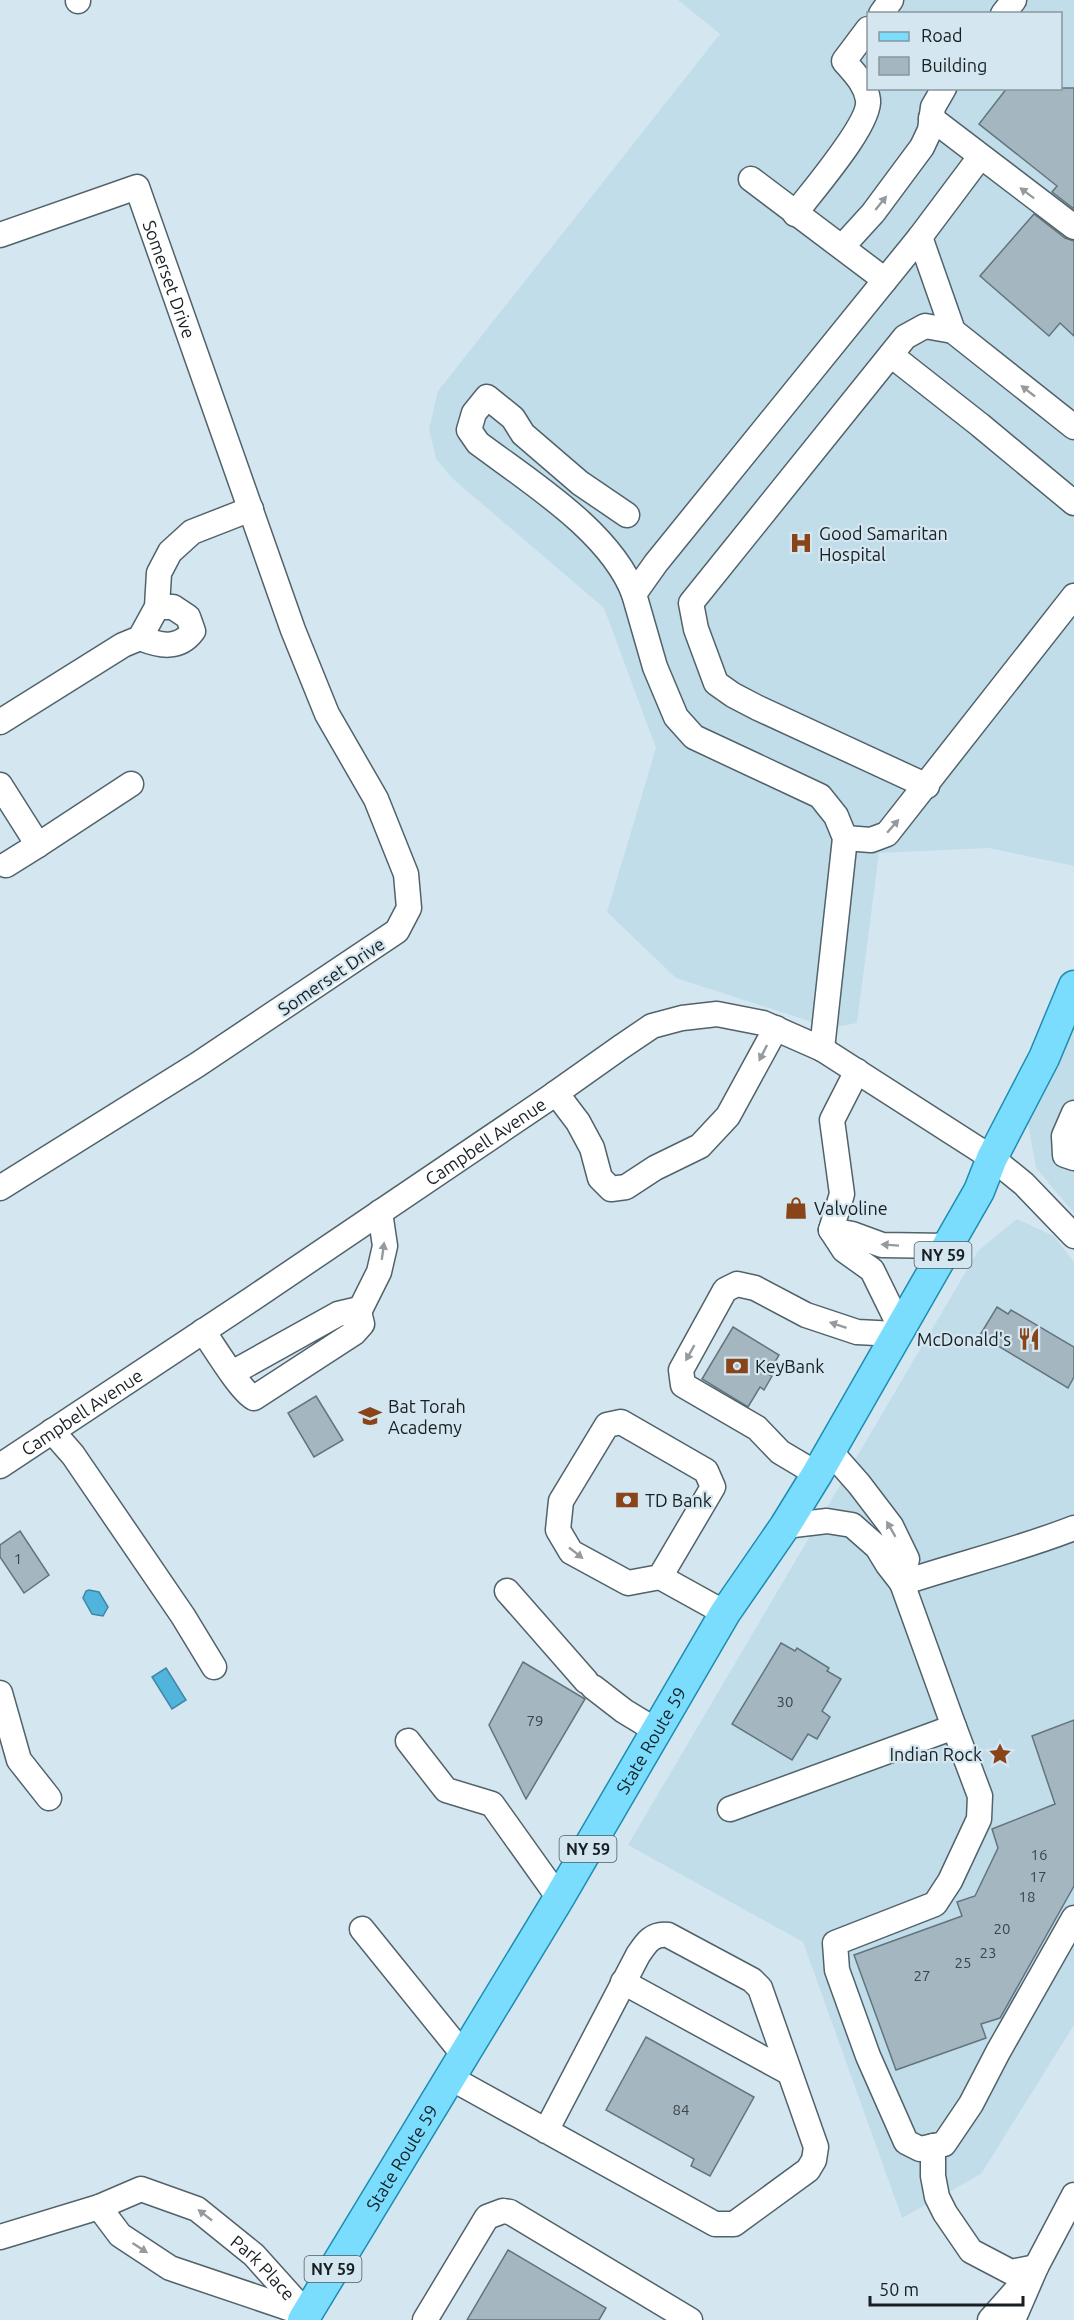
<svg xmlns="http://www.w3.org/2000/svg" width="1074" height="2320" viewBox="0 0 1074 2320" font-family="Ubuntu,sans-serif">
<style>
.built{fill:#c2ddea;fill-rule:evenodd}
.water{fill:#51b4dd;stroke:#4087a5;stroke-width:1.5}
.building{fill:#a4b6bf;stroke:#62747c;stroke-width:1.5}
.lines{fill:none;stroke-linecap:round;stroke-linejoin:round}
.minor-casing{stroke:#51626a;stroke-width:27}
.major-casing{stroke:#1e8cb1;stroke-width:33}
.minor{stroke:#fff;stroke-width:24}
.major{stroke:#7addfe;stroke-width:30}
.oneway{fill:#979a9c}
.labels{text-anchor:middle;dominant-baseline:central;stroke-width:4.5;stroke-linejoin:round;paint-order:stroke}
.number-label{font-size:15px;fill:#3b454a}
.shield{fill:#d4e7f0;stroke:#505b60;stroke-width:1.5}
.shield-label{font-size:16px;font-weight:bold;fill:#181f23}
.street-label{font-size:18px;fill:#181f23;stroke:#d4e7f0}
.poi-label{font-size:18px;fill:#181f23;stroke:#d4e7f0;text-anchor:start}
</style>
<rect width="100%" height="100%" fill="#d4e7f0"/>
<path class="built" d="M678 0H1074V866L989 848 879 853 857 1023 831 1028 676 978 607 912 656 748 604 608 453 479 436 459 429 429 438 391 720 34ZM868 14H1060V88H868Z
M1074 1016V1213L1036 1168 1026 1112Z
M1017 1219 1054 1236 1074 1262V2025L981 2174 902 2218 803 1942 628 1845 978 1251Z"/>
<path class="water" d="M89 1590 99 1592 108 1607 103 1616 92 1614 83 1598 86 1591Z
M166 1668 186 1700 172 1709 152 1677Z"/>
<path class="building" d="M1007 88H1074V209L1052 192 1057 186 979 124Z
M1034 214 1065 238 1074 241V336L1060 323 1049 336 980 276Z
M997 1307 1008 1314 1011 1310 1074 1347V1377L1068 1388 980 1335Z
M733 1327 779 1355 768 1374 772 1376 764 1390 760 1387 748 1407 702 1379Z
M316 1396 343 1440 314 1457 288 1413Z
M20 1531 49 1575 24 1593 0 1557V1545Z
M781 1643 795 1651 797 1648 829 1668 827 1671 841 1679 822 1711 830 1717 817 1739 808 1734 792 1760 732 1724Z
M523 1662 585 1699 526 1799 489 1725Z
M1074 1720V1886L1000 2018 981 2024 986 2038 896 2070 854 1955 962 1916 957 1902 975 1896 998 1848 992 1829 1055 1804 1032 1736Z
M646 2037 754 2097 710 2176 691 2166 694 2159 606 2110Z
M508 2250 606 2308 599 2320H467Z"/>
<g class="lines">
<g class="minor-casing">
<g id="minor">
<path d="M78 0V1"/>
<path d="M881 14 891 0"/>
<path d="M1003 14 1014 0"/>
<path d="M931 118 1074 227"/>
<path d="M751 179 885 280"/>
<path d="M795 214C811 192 871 124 868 100 866 84 854 73 844 61L868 29"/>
<path id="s1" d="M0 235 137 187 293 630 327 714 376 799 406 874 409 908 397 931 197 1065 0 1188"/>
<path d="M920 237 953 331 1074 427"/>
<path d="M842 247 873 213 922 147 930 130 933 107 944 88"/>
<path d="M891 355 980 425 1074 503"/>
<path d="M627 515 580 483 523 434 513 418 487 397 474 413 469 430 478 443C530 482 611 532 634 594"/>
<path d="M140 638C160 646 179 650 193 631L188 617 173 607H157"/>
<path d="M0 722 123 645 140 638 157 607 159 573 170 552 192 532 251 509"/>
<path d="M0 785 38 845 131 784"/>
<path d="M927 786 758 708 733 695 716 683 696 629 691 603 905 337 925 326 953 331"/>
<path d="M845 838 871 840 887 834 1074 596"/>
<path d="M6 865 38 845"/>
<path d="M822 1049 845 838 836 816 820 796 694 737 676 717 655 667 634 594 656 563 920 237 980 157"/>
<path d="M556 1093 578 1122 592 1148 600 1178 611 1189 626 1187 655 1168 700 1146 728 1116 776 1028"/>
<path d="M1074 1113 1064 1136 1065 1155 1074 1158"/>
<path d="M831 1230 842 1194 832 1120 857 1071"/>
<path d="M359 1312 379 1272 385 1246 380 1212"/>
<path d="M900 1327 872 1270 844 1250 831 1230 852 1234 882 1245 948 1246"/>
<path d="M203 1331C213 1345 241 1392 254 1398L354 1333 362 1324 359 1312 355 1310 338 1314 232 1373"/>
<path d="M52 1431 73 1455 183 1616 214 1667"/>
<path d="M829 1450 859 1484 891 1526 907 1559 902 1583"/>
<path id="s2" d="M0 1466 252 1299 549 1098 621 1047 652 1026 682 1018 717 1014 763 1023 822 1049 992 1158 1024 1184 1074 1236"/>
<path d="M817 1474 780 1452 757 1428 683 1385 681 1370 725 1290 737 1284 755 1288 806 1315 857 1332 896 1334"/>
<path d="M785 1526 827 1521 852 1525 877 1547 888 1565 902 1583 954 1727"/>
<path d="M660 1577 713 1487 706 1471 621 1422 607 1425 561 1501 558 1530 571 1552 628 1583 660 1577 725 1613"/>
<path d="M902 1583C959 1564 1018 1550 1074 1528"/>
<path d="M507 1591 586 1681"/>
<path d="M593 1687 624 1711 657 1731"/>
<path d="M0 1693 19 1760 49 1798"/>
<path d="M408 1741 446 1790 492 1804 559 1898"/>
<path d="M730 1809 954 1727 980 1796 979 1819 950 1881 935 1904 835 1943 837 1970 868 2056 906 2142 920 2149 944 2144 971 2104 998 2052 1074 1918"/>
<path d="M362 1929 463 2054"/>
<path d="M623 1982 788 2072"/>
<path d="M449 2077 715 2224H734L808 2170 814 2160 816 2147 760 1988 752 1980 668 1935C652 1933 646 1943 638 1955L546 2131"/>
<path d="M933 2146V2176L937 2197 945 2213 971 2251 1011 2272 1036 2267"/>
<path d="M99 2207 120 2235 170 2268 306 2314"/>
<path id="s3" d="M0 2237 99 2207 141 2189 197 2209 254 2255 307 2314"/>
<path d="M425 2320 487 2217 503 2211 510 2212 690 2320"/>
<path d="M990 2320 1021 2285"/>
<path d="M1013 2320 1036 2267 1074 2195"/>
</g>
</g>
<g class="major-casing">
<g id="major">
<path id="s4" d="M303 2320 559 1898 725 1613 785 1526 817 1474 979 1191 992 1158 1044 1058 1074 986"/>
</g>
</g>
<use href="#minor" class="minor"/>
<use href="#major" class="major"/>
</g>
<defs><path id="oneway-solid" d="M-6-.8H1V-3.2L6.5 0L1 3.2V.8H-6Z" transform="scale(1.5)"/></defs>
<g class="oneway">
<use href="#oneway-solid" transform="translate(1027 193) rotate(-143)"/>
<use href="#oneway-solid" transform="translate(881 203) rotate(-51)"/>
<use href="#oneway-solid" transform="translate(1028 391) rotate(-142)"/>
<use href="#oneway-solid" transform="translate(893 826) rotate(-49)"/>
<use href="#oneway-solid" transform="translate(763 1053) rotate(117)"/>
<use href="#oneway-solid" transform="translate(890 1245) rotate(-176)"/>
<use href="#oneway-solid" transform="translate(383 1251) rotate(-82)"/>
<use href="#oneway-solid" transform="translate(838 1325) rotate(-162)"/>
<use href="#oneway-solid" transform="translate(690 1353) rotate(119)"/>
<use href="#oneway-solid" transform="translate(891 1529) rotate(-120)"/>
<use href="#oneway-solid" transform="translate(576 1553) rotate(38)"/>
<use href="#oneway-solid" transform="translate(205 2215) rotate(-142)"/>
<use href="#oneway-solid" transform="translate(140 2248) rotate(33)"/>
</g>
<defs>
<g id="hospital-bare" transform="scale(1.8)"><path d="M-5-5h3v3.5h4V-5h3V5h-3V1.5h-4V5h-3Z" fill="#89441a" stroke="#d4e7f0" stroke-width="2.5" paint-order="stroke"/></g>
<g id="shop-bare" transform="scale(1.8)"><path d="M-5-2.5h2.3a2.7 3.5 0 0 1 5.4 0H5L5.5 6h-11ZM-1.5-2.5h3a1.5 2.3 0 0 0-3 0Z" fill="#89441a" stroke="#d4e7f0" stroke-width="2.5" paint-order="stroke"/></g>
<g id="restaurant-bare" transform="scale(1.8)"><path d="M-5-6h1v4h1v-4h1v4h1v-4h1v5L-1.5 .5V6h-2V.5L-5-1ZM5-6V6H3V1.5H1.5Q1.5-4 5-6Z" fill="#89441a" stroke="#d4e7f0" stroke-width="2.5" paint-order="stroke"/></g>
<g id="bank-bare" transform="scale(1.8)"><path d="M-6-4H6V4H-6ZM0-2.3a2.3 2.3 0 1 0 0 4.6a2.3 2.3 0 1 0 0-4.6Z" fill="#89441a" stroke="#d4e7f0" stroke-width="2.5" paint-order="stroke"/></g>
<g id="school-bare" transform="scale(1.8)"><path d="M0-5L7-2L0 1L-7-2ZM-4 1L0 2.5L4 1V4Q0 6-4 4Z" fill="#89441a" stroke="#d4e7f0" stroke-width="2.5" paint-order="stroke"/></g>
<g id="sight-bare" transform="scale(1.8)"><path d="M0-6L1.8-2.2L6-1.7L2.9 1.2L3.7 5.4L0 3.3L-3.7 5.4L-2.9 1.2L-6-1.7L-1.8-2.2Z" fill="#89441a" stroke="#d4e7f0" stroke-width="2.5" paint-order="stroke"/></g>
</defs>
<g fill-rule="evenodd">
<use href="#hospital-bare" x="801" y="543"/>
<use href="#shop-bare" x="796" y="1208"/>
<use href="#restaurant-bare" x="1029" y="1339"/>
<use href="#bank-bare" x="737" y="1366"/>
<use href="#school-bare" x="370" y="1416"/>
<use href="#bank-bare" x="627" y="1500"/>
<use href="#sight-bare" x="1000" y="1754"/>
</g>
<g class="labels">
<g class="number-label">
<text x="18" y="1558">1</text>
<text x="785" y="1701">30</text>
<text x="535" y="1720">79</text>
<text x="1039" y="1854">16</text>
<text x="1038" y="1876">17</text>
<text x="1027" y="1896">18</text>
<text x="1002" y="1928">20</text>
<text x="988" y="1952">23</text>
<text x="963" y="1962">25</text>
<text x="922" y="1975">27</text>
<text x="681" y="2109">84</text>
</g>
<g class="shield">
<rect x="914.5" y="1242" width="57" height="26" rx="4.5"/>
<rect x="559.5" y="1836" width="57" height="26" rx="4.5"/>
<rect x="304.5" y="2256" width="57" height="26" rx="4.5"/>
</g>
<g class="shield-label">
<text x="943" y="1255">NY 59</text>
<text x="588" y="1849">NY 59</text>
<text x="333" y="2269">NY 59</text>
</g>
<g class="street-label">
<text stroke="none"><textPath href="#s1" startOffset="243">Somerset Drive</textPath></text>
<text transform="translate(331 976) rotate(-34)">Somerset Drive</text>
<text stroke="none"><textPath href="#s2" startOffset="584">Campbell Avenue</textPath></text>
<text stroke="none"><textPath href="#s2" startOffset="98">Campbell Avenue</textPath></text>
<text stroke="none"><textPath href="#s4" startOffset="676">State Route 59</textPath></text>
<text stroke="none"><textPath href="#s4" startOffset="190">State Route 59</textPath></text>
<text stroke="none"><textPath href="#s3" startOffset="297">Park Place</textPath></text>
</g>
<g class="poi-label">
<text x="819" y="533">Good Samaritan<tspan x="819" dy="21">Hospital</tspan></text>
<text x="814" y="1208">Valvoline</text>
<text x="1011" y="1339" text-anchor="end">McDonald's</text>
<text x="755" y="1366">KeyBank</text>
<text x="388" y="1406">Bat Torah<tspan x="388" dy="21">Academy</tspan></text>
<text x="645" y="1500">TD Bank</text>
<text x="982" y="1754" text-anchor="end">Indian Rock</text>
</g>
</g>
<rect x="867" y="12" width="195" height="78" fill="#d4e7f0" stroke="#89979e" stroke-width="1.5"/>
<rect x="879" y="32" width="30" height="9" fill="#7addfe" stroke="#89979e" stroke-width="1.5"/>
<text x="921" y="42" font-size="18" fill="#181f23">Road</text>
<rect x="879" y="57" width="30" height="18" fill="#a4b6bf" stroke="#89979e" stroke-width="1.5"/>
<text x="921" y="72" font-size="18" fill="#181f23">Building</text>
<path d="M870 2296v9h153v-9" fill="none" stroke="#181f23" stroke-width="3"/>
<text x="879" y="2296" font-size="18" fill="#181f23" stroke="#d4e7f0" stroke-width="4.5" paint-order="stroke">50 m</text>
</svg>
